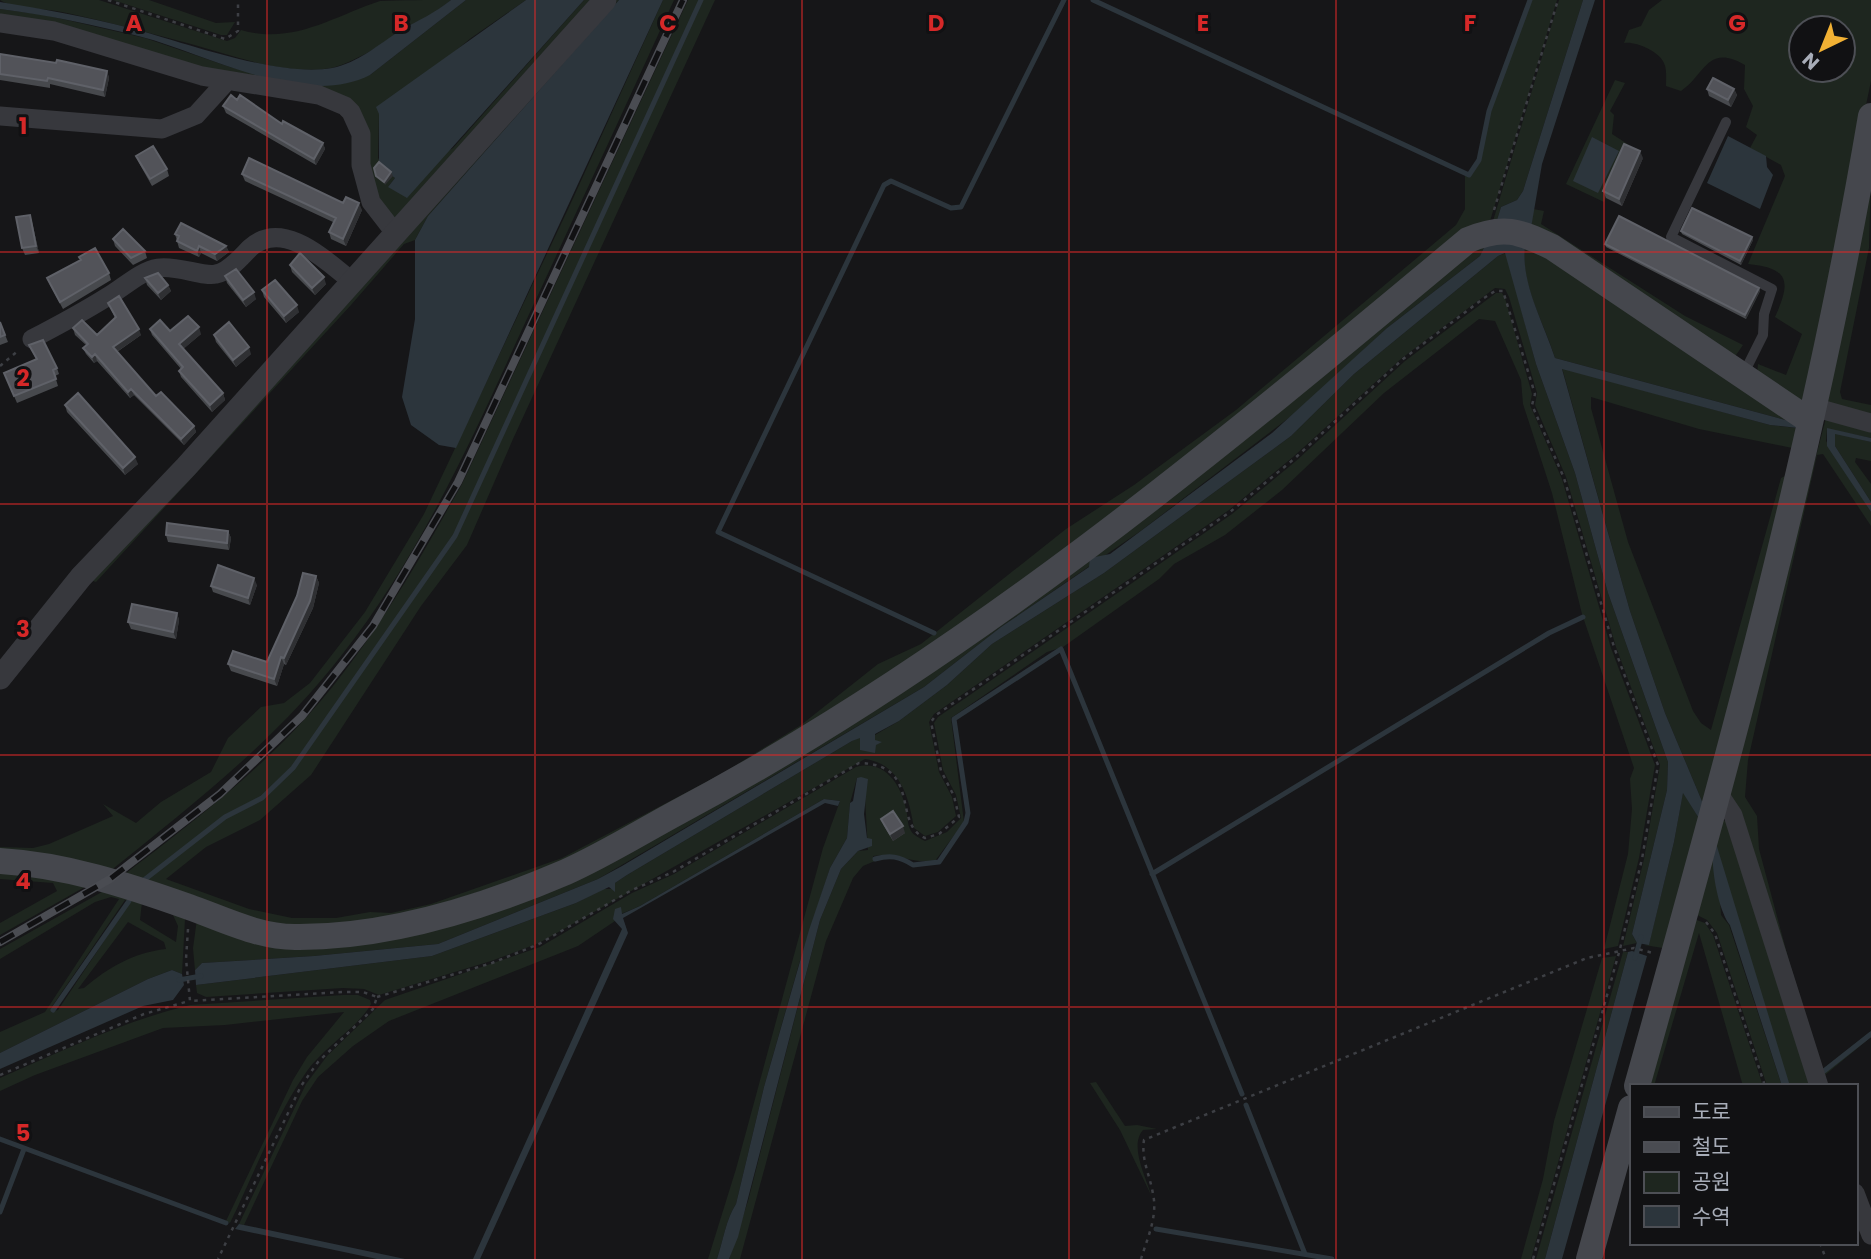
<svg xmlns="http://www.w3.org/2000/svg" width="1871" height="1259" viewBox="0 0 1871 1259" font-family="Poppins,'Noto Sans KR',sans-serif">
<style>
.green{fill:#1e261f;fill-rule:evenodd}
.water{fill:#2c353c}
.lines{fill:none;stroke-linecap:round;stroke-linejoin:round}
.stream{stroke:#2c353c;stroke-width:5}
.path{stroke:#3d3f44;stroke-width:2.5;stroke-dasharray:3.5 5;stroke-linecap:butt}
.service{stroke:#37383d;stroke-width:10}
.minor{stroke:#37383d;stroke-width:19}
.tertiary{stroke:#37383d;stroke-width:23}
.secondary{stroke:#45474d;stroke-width:26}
.rail-casing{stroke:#4a4c52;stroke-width:8}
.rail{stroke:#111113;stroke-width:5;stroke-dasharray:16;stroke-linecap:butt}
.wall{fill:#47494d}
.shaded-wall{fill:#2f3033}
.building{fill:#525359;stroke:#5f6168;stroke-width:2}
.grid{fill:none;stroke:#d62828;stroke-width:2;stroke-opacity:0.55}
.grid-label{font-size:23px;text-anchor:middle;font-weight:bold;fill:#d62828;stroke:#111113;stroke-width:6;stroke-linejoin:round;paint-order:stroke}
</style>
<rect width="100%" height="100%" fill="#161618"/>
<path class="green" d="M0 0H99L227 41 235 38 241 30C293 45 332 17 380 1 400 0 430 0 451 0 431 17 355 64 331 68 286 76 234 56 191 44 149 33 108 22 67 13 47 8 15 10 0 0Z
M113 0H149L216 23 235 22 227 35H221Z
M466 0H526L471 38 379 114 378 158 395 178 388 187 453 148 584 0H590L393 220 375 197 359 113 0 19V9L45 15 145 38 230 67 289 82 370 75Z
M613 0H619L428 216 415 240 404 244 351 305 96 582 90 580Z
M663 0H674C625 108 575 215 525 323 473 437 420 556 341 656 275 741 192 805 109 872L0 853V847L33 848 49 844 113 816 103 804 136 823 161 802 211 772 228 738 261 707 284 703 310 683 365 612 424 514 570 205Z
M688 0H701L454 535 293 768 261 797 224 817 142 881 121 877C177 834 234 791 284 741 359 666 411 575 462 484Z
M702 0H715L513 439 467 545 421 606 311 775 260 820 206 847 166 879 249 909 292 918H336L370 912 391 913 431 904 562 858 723 773 801 725 878 664 921 644 1066 529 1134 485 1236 410 1456 225 1465 209V174L1473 173 1479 160 1490 111 1531 0H1557L1490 221 1044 566 781 747 561 866 389 920 287 927 261 922 145 881 225 818 262 798 294 769 456 536Z
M1559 0H1583L1523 191 1517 200 1501 207 1497 220 1493 221Z
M1662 0H1871V81L1805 398 1801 400 1757 375 1758 364 1786 375 1802 334 1775 317C1791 282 1790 268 1748 264L1785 176 1781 165 1750 148 1757 135 1746 127 1753 106 1744 89 1745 65C1707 43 1705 75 1681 91L1666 86C1666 79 1667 69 1664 63 1659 51 1635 41 1624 43L1629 30 1641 26 1649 10ZM1801 28H1843V70H1801Z
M1615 80 1625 83 1610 111 1614 115 1612 134 1629 145 1604 202 1566 184Z
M1871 171 1869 248 1840 392 1842 399 1871 405V415L1826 404Z
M1533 209 1544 211 1541 224 1685 316 1743 345 1734 358 1531 228Z
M1489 237 1480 256 1387 328 1303 407 1142 530 1001 627 924 687 598 879 438 944 314 956 202 963 195 970 193 948 197 919 404 934 784 761Z
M1526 241 1567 264 1802 419 1797 449 1699 429 1591 397V408L1628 542 1693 711 1701 723 1711 730 1781 478 1791 473 1704 806 1665 713 1630 611 1562 368 1770 425 1797 428 1800 424 1555 358C1544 322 1517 279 1526 241Z
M1506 253 1536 364 1575 473 1608 593 1668 762 1667 790 1632 934 1637 943 1623 946 1644 859 1660 765 1616 647 1566 477 1535 405 1537 393 1509 297 1505 289 1495 288 1402 358 1293 457 1229 510 934 714 929 722 939 772 952 797 956 816 938 832 925 836 914 828C909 797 900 764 865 759L539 943 491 961 379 995 364 989 343 988 206 997 197 993 196 985 432 956 576 903 603 889H615V883L627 875 852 741 860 737 875 740V735L899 721 947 685 992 644 1104 573 1291 436 1354 374 1498 256Z
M1496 293H1502L1505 298 1532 394 1530 405 1562 479 1611 648 1655 765 1639 858 1618 946 1604 949 1628 854 1632 809 1630 779 1634 768 1582 614 1552 493 1523 404 1521 380 1495 321 1479 319 1384 393 1282 490 1225 535 1174 564 1159 579 1063 647 1047 652 951 718 964 822 935 861C912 864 896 852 873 856L875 861 863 866 853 878 826 941 740 1259H729L748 1201 820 920 841 869 858 851 868 850 865 798 857 778 850 803 847 838 830 868 799 964 764 1087 736 1204C726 1219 723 1241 717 1259H708L736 1169 823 848 840 801 824 799 640 906 621 914 616 913 615 921 578 946 389 1021 353 1046 318 1077 302 1101 244 1225 239 1224 306 1084 327 1056 385 1000 540 947 632 893 674 874 856 767C885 759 901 785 906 809 908 816 907 825 911 831 914 836 920 838 925 841L947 832 961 818 956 795 943 770 934 723 938 717 1232 514 1296 461 1405 361Z
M1826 418 1871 426V438L1827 429 1826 441 1871 512V526L1823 454 1817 455 1748 760 1745 797 1757 816 1759 849 1789 961 1823 1069 1871 1031V1037L1825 1075 1828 1086H1822L1727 797Z
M1835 433 1871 442V461L1856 458 1855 462 1871 484V502L1835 446Z
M1683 792 1700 820 1663 948 1644 945 1649 944 1674 842Z
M1722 820 1728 822 1813 1086H1790L1720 899 1721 915 1729 925 1782 1086H1767L1717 933 1707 920 1693 913Z
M0 868 90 884 0 935V923L57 891 53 883 0 879Z
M109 888 177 911 185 919 182 974 172 970 148 979 0 1053V1032L45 1012 119 899 111 897 95 902 0 959V949ZM125 900 130 902 58 1010 52 1012 51 1008ZM142 902 173 915 178 926 176 942 140 920ZM128 922 164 942 166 949C133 953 109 967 84 988L78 989Z
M1691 918 1705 923 1713 935 1763 1086H1743L1699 933 1654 1086H1644Z
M1623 952H1628L1545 1259H1536Z
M1616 956 1531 1259H1521L1543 1179 1554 1121 1602 958Z
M343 995H358L370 1000 371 1004C359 1027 322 1048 305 1074 274 1119 254 1174 230 1223L226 1221 293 1080 307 1057 344 1012 225 1025 163 1028 35 1075 0 1091V1078C62 1051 124 1021 190 1005Z
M1096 1082 1125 1126 1137 1125 1157 1129 1143 1130C1129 1146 1146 1177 1151 1195L1120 1130 1090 1083Z"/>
<path class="water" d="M451 0H466L370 75C304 109 207 54 142 37 95 25 48 15 0 9V2C44 9 87 17 130 28 184 42 279 78 332 68 358 63 379 44 401 30 419 20 435 13 451 0Z
M526 0H584L407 198 388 187 395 178 379 166V114L376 107Z
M619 0H663L456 448 439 445 411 425 402 397 415 319V240L428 216Z
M1583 0H1595L1542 164 1531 228 1497 220 1501 207 1517 200 1523 191Z
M1728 136 1766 156 1767 167 1773 175 1760 209 1707 183Z
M1592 137 1619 151 1598 193 1573 181Z
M1489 237 1526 241C1518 279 1544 323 1555 358L1800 424 1798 428 1770 425 1562 369 1630 611 1665 713 1704 806 1700 820 1683 793 1674 842 1649 945 1637 943 1632 934 1667 790 1668 762 1608 593 1575 473 1536 364 1505 253 1498 256 1354 374 1291 436 1104 573 992 644 947 685 899 721 875 734V740L882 742 876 745 875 753 860 750V738L852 741 627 875 615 883V892L609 887 576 903 432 956 196 985 195 970 202 963 314 956 438 944 598 879 622 866 924 687 1001 627 1089 567 1090 558 1110 554 1272 433 1387 328 1480 256Z
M1827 428 1871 438V442L1835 434V446L1871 502V512L1827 446Z
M861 777 868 779 864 814 867 838 872 839V846L858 851 841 869 820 920 738 1237 729 1259H717C723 1241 726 1219 736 1204L764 1087 809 930 830 868 847 838 850 803 853 801 857 778Z
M824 799 840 801 838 806 825 803 623 918 628 933 480 1259H473L622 929 613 919 615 909 621 907 622 914 640 906Z
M1715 840 1790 1086H1782L1730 925C1718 911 1708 858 1715 840Z
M1632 951 1647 956 1562 1259H1545L1628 952Z
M172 970 182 974 184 985 173 1000 143 1006 0 1069V1053L148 979Z
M239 1224 244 1225 405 1259H377L235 1229Z"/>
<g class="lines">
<path class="stream" d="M1093 0 1469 175 1479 160 1489 111 1530 0
M934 633 718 532 884 185 891 181 951 208 961 207 1064 0
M875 859C890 855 899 856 913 865L939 862 966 822 968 813 954 719 1061 649 1242 1094
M1152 874 1549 633 1583 617
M144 880 225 817 262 798 293 768 455 536 701 0
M1635 958 1641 937
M179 980 201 976
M53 1010 129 901
M1824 1071 1871 1034
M1246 1105 1305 1254
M0 1139 226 1223
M0 1212 24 1149
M1156 1229 1332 1259"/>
<path class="path" d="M108 0 225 39 238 31V0
M1494 210 1558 0
M0 366 19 350
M1706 922 1715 934 1765 1086
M188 929 186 959 190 1001 344 992H363L377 997 373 1009 318 1062 301 1086 218 1259
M377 997 492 963 539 944 630 891 673 872 859 763C922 764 892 824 925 838L939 834 959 817 954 796 941 771 931 722 936 715 1230 512 1294 459 1403 359 1484 298 1495 291H1503L1535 394 1532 405 1564 478 1614 647 1658 765 1642 859 1620 949 1533 1259
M0 1075 144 1014 189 1001
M1820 1243 1826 1259
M1141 1259C1147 1239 1158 1216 1153 1194 1150 1175 1141 1160 1144 1140L1587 958 1634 948 1653 953"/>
<path class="service" d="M1726 122 1671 237 1772 289 1764 314 1763 335 1743 375"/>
<path class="minor" d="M0 23 54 31 202 76 319 95 345 106 351 112 361 134V165L371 202 395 233
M0 116 162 129 196 115 226 82
M32 339C57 326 83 312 107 297 123 288 140 271 158 268 177 265 203 277 216 274 229 272 241 257 250 248 284 217 328 263 353 282
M1813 407 1871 423
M1717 791 1733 815 1819 1086
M1855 1193 1871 1235"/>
<path class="tertiary" d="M0 678 81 577 186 467 605 0"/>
<path class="secondary" d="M0 861C66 865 127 885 189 907 223 919 258 937 295 937 387 938 482 908 566 872 604 855 641 832 678 812 966 659 1219 448 1468 240 1503 225 1519 231 1552 247L1810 421
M1637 1086C1727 766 1816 443 1871 116
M1589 1259 1631 1108"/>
<g class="rail-casing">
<path id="rail" d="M0 942 110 879 220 794 302 716 373 626 458 482 683 0"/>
</g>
<use href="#rail" class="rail"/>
</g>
<path class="wall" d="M0 54 107 71 109 78 105 97 50 84V88L0 80Z
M1707 89H1734L1737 95 1731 107 1709 96Z
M223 106 282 124 323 143 325 149 316 165 226 113Z
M136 156 167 169 169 176 152 186 139 163Z
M1643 158 1622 206 1606 198 1603 191Z
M242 174 343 203 362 210 346 246 331 239 329 232 333 222 245 181Z
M30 215 32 222 39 253 25 255 22 248Z
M1681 231 1752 237 1753 240 1741 265 1682 234Z
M175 234 226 246 229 252 217 261 201 253 199 257 179 248Z
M113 239 145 251 147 258 133 265 115 246Z
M1605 244 1759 288 1760 291 1746 319 1606 247Z
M290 265 326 284 315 295 292 272Z
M109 273 111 280 63 309 50 285 47 278Z
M225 276 256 299 246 307 227 283Z
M145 278 168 285 171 291 161 300 147 285Z
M262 290 299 312 286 323 264 297Z
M108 303 141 335 117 352 156 396 194 426 196 432 184 445 134 395 130 398 97 361 94 363 86 354 83 348 86 345 75 335 73 328 97 335 115 318Z
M0 322 8 342 0 345Z
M150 329 201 334 183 349 223 393 225 400 212 412 181 377 179 371 181 369 152 335Z
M214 335 251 354 236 367 216 342Z
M29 345 57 368 59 374 55 376 58 386 17 403 4 373 36 359Z
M65 405 138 464 125 475 67 412Z
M228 531 231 538 229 550 168 542 166 535Z
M316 576 319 583 313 608 286 665 284 664 277 686 231 671 228 664 267 662Z
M257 585 250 605 213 592 211 586Z
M177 613 179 620 176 639 131 629 128 622Z
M881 819 905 833 893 841 884 826Z"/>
<path class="shaded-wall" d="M107 71 109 78 105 97 103 90Z
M1734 89 1737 95 1731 107 1728 100Z
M323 143 325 149 316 165 314 159Z
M1640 151 1643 158 1622 206 1619 199Z
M391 172 393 176 385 185 384 182Z
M359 203 362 210 346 246 343 239Z
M30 215 32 222 39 253 36 246Z
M1752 237 1753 240 1741 265 1740 261Z
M199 246 201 253 199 257 197 251Z
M226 246 229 252 217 261 215 254Z
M324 277 326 284 315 295 312 288Z
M168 285 171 291 161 300 158 293Z
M1759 288 1760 291 1746 319 1745 315Z
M254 292 256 299 246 307 243 300Z
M297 305 299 312 286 323 284 316Z
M199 327 201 334 181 351 179 344Z
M139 329 141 335 115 353 113 347Z
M249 347 251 354 236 367 233 360Z
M95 354 97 361 94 363 92 357Z
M131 389 134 395 130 398 128 392Z
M223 393 225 400 212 412 210 405Z
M194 426 196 432 184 445 181 439Z
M135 457 138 464 125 475 123 468Z
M228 531 231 538 229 550 227 543Z
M316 576 319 583 313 608 286 665 284 658Z
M254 578 257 585 250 605 248 598Z
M177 613 179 620 176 639 173 632Z
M281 657 284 664 277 686 274 679Z
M903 826 905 833 893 841 890 834Z"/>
<path class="building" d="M0 54 56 63 57 60 107 71 103 90 48 78 47 81 0 74Z
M1713 78 1734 89 1728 100 1707 89Z
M231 95 237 100 240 95 282 124 283 121 323 143 314 159 223 106Z
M1624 144 1640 151 1619 199 1603 191Z
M153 146 167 169 150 179 136 156Z
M249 158 343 203 346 197 359 203 343 239 329 232 336 218 242 174Z
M379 162 391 172 384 182 376 176 374 168Z
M1692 208 1752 237 1740 261 1681 231Z
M30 215 36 246 22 248 16 217Z
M1619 216 1759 288 1745 315 1605 244Z
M181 223 226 246 215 254 199 246 197 251 177 241 179 236 175 234Z
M123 229 145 251 131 258 113 239Z
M95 248 109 273 60 302 47 278 81 260 79 257Z
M300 253 324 277 312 288 290 265Z
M236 269 254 292 243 300 225 276Z
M158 273 168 285 158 293 145 278Z
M275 280 297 305 284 316 262 290Z
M119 296 139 329 113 347 156 396 161 392 194 426 181 439 131 389 128 392 95 354 92 357 83 348 88 344 73 328 82 320 97 335 116 317 108 303Z
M188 316 199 327 179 344 223 393 210 405 179 371 183 367 150 329 160 320 170 331Z
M0 322 5 335 0 337Z
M229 322 249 347 233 360 214 335Z
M43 340 57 368 53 370 56 379 14 396 4 373 37 359 29 345Z
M78 393 135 457 123 468 65 405Z
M167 523 228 531 227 543 166 535Z
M218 565 254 578 248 598 211 586Z
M303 573 316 576 310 601 284 658 281 657 274 679 228 664 233 651 267 662 297 596Z
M132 604 177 613 173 632 128 622Z
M893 811 903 826 890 834 881 819Z"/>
<path class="grid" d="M267 0V1259M535 0V1259M802 0V1259M1069 0V1259M1336 0V1259M1604 0V1259M0 252H1871M0 504H1871M0 755H1871M0 1007H1871"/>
<g class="grid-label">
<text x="134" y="31">A</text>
<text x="401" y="31">B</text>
<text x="668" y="31">C</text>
<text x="936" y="31">D</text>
<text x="1203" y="31">E</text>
<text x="1470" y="31">F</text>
<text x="1737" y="31">G</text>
<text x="23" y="134">1</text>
<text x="23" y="386">2</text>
<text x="23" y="637">3</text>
<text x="23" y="889">4</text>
<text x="23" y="1141">5</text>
</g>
<rect x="1630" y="1084" width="228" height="161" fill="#111113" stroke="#4d4f55" stroke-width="2"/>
<rect x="1644" y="1107" width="35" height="10" fill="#45474d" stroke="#4d4f55" stroke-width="2"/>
<text x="1692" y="1119" font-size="21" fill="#a8adb8">도로</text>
<rect x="1644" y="1142" width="35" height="10" fill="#4a4c52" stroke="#4d4f55" stroke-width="2"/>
<text x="1692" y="1154" font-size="21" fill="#a8adb8">철도</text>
<rect x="1644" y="1172" width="35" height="21" fill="#1e261f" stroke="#4d4f55" stroke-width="2"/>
<text x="1692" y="1189" font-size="21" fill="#a8adb8">공원</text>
<rect x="1644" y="1206" width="35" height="21" fill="#2c353c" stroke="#4d4f55" stroke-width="2"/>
<text x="1692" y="1224" font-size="21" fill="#a8adb8">수역</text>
<g transform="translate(1822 49) rotate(223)"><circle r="33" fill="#111113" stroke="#4d4f55" stroke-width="2"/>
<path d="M0-5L12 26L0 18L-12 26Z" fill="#f2b134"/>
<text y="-10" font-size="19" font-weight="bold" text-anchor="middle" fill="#a8adb8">N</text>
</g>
</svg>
